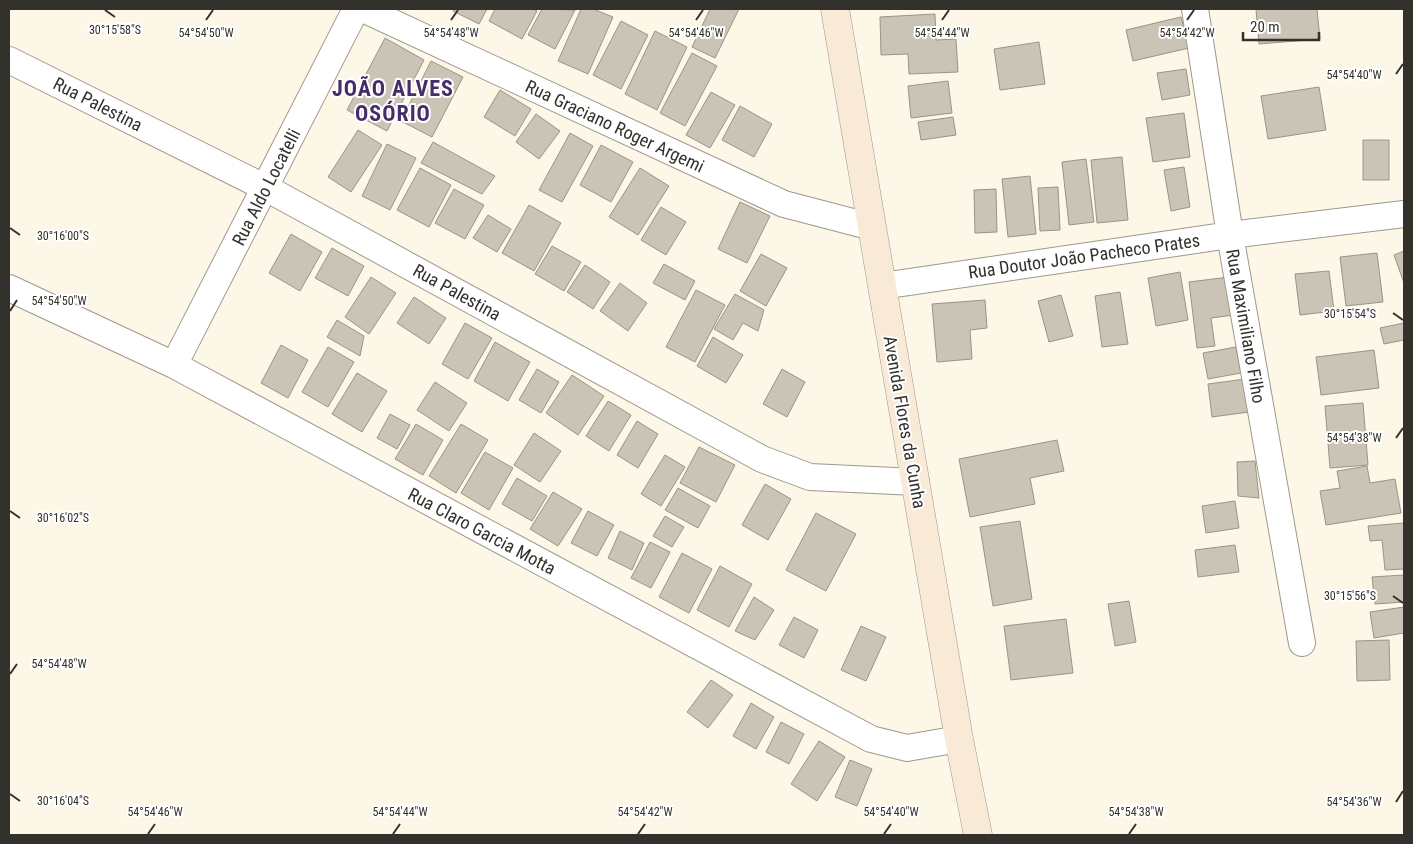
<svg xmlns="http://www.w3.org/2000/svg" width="1413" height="844" viewBox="0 0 1413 844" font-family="'Roboto Condensed',sans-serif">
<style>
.building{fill:#cac4b6;stroke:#9a9487}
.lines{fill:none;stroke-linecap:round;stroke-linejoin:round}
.street-casing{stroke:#9f998c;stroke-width:28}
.secondary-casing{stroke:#9f998c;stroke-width:29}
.street{stroke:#fff;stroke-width:26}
.secondary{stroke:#f8ead7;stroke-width:28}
.ticks{fill:none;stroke:#33312b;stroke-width:2}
.labels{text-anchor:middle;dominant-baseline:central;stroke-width:4;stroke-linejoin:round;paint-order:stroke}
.street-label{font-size:18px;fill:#33312b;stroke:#fff}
.district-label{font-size:22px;font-weight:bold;letter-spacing:1px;fill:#442d68;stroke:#fff}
.ticks-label{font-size:12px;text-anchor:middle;fill:#33312b;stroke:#fff;stroke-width:4;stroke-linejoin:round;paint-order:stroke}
</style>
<rect width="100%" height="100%" fill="#fdf7e8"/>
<path class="building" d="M454 9H487L479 24 453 11Z
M495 9H533L537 11 522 39 489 21Z
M542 9 575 10 555 49 528 35Z
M581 9H593L613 17 588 74 558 61Z
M710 9H739L715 58 692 47Z
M1256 9H1317L1320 39 1259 44Z
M935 14 936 40 956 39 958 72 909 74 908 54 881 55 880 17Z
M1181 17 1189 48 1133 61 1126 30Z
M621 21 648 35 621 89 593 75Z
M655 31 687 47 657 110 625 94Z
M385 38 424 60 387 131 347 110Z
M1039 42 1045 84 1000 90 994 49Z
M692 53 717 66 685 126 660 113Z
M431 61 463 77 432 137 401 121Z
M1186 69 1190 95 1162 100 1157 73Z
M948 81 952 113 911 118 908 86Z
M1319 87 1326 130 1268 139 1261 96Z
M500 90 531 109 515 136 484 117Z
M711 92 735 105 710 148 686 135Z
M740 106 772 124 754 157 722 140Z
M1184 113 1190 157 1153 162 1146 118Z
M536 114 560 131 539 159 516 142Z
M953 117 956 135 921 140 918 122Z
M358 130 382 145 351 192 328 177Z
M570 133 593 146 562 202 539 190Z
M1363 140H1389V180H1363Z
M433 142 495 176 482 194 421 163Z
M387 144 416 158 390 210 362 196Z
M601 145 633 162 611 202 580 185Z
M1122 157 1128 220 1097 223 1091 160Z
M1086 159 1094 222 1069 225 1062 162Z
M1184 167 1190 207 1171 211 1164 170Z
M420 168 451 185 429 227 397 210Z
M640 168 669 186 638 235 609 217Z
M1030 176 1036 234 1008 237 1002 179Z
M1058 187 1060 230 1040 231 1038 188Z
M454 189 484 205 465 239 435 223Z
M996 189 997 232 975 233 974 190Z
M740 202 770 216 747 263 718 249Z
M529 205 561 223 534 271 502 253Z
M661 207 686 222 666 255 641 240Z
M488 215 511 229 497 252 473 238Z
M291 234 322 252 300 291 269 273Z
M552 246 581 262 564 291 535 274Z
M332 248 364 266 348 296 315 278Z
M1404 251V283L1394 255Z
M1377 253 1383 302 1346 306 1340 257Z
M761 254 787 268 766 306 740 291Z
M664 264 695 281 685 300 653 283Z
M585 265 610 282 593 309 567 292Z
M1329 271 1334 311 1300 315 1295 274Z
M1180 272 1188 320 1156 326 1148 278Z
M371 277 396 293 369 334 345 317Z
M1229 277 1234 315 1211 318 1215 346 1197 348 1189 282Z
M620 283 647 303 628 331 600 311Z
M696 290 725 305 695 362 666 347Z
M1120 292 1128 344 1102 347 1095 296Z
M735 294 764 310 758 331 743 323 733 340 714 329Z
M1061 295 1073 336 1049 342 1038 301Z
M414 297 446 318 429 344 397 323Z
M985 300 987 328 970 330 972 359 937 362 932 304Z
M337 320 364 336 360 356 327 337Z
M465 323 492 338 468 379 442 364Z
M1404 323V340L1384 344 1380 328Z
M713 337 743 355 726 383 697 366Z
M495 342 530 362 508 401 474 381Z
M281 345 308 360 288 398 261 383Z
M328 347 354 362 328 407 302 392Z
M1236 347 1241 373 1208 379 1203 353Z
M1374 350 1379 388 1321 395 1316 357Z
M537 369 559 382 541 413 519 400Z
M782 369 805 382 787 417 763 404Z
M357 373 387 391 362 432 332 414Z
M572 375 604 396 578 435 546 413Z
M1245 379 1249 412 1212 417 1208 384Z
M435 382 467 403 449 431 417 410Z
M608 401 631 415 609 451 586 436Z
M1363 403 1368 465 1330 468 1325 406Z
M390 414 410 425 397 449 377 438Z
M637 421 658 434 638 468 617 455Z
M416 424 443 440 423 475 395 459Z
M461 424 488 440 456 493 429 476Z
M534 433 561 451 540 482 514 465Z
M1057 440 1064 471 1030 478 1035 504 970 517 959 459Z
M699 447 735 465 716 502 680 483Z
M485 452 513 468 489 510 461 493Z
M665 455 685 467 661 506 641 494Z
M1255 461 1259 498 1238 496 1237 462Z
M1367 466 1370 483 1395 479 1401 513 1326 525 1320 491 1340 488 1337 471Z
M517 478 547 496 532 521 502 504Z
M765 484 791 499 768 540 742 525Z
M678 488 710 506 698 528 665 510Z
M553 492 582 509 558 546 530 529Z
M1235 501 1239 528 1206 533 1202 506Z
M588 511 614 525 597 556 571 543Z
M816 513 856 534 826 591 786 570Z
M665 516 684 527 672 547 653 536Z
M1020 521 1032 599 993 606 980 527Z
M1404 523V569L1385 570 1382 540 1370 541 1368 526Z
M620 531 644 543 632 570 608 558Z
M650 542 670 552 651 588 631 578Z
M1235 545 1239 572 1198 577 1195 550Z
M682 553 712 569 689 613 659 597Z
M720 566 752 584 729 627 697 610Z
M1404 575V602L1375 604 1372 577Z
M754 597 774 610 755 640 735 631Z
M1129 601 1136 642 1115 646 1108 604Z
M1404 607V633L1374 638 1370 612Z
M794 617 818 630 804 658 779 645Z
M1066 619 1073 673 1011 680 1004 626Z
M861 626 886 637 866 681 841 670Z
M1389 640 1390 680 1357 681 1356 641Z
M711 680 733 695 708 728 687 712Z
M751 703 774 717 756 749 733 736Z
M781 722 804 734 789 764 766 752Z
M819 741 845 757 817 801 791 784Z
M850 760 872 769 857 806 835 797Z"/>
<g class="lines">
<g class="street-casing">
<path id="street" d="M363 9 784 204 872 227
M1195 9 1230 235 1302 643
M9 60 266 188 762 459 810 477 916 482
M882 286 1230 235 1404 214
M9 288 174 365 871 739 907 748 959 739
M174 365 356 9"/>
</g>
<g class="secondary-casing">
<path id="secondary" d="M835 9 959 739 978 835"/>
</g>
<use href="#street" class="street"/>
<use href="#secondary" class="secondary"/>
</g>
<path class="ticks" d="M105 10 115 17M206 20 213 10M451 20 458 10M696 20 703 10M942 20 949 10M1187 20 1194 10M1396 74 1403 64M10 228 20 235M10 311 17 300M1393 313 1403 320M1396 438 1403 428M10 511 20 518M1393 596 1403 603M10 674 17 664M10 794 20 801M1396 802 1403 791M148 834 155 824M393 834 400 824M638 834 645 824M884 834 891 824M1129 834 1136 824"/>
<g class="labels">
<g class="street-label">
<text transform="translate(98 104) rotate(27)">Rua Palestina</text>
<text transform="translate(615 126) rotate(25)">Rua Graciano Roger Argemi</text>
<text transform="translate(266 187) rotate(-63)">Rua Aldo Locatelli</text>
<text transform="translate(1084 256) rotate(-8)">Rua Doutor João Pacheco Prates</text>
<text transform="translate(457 292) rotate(29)">Rua Palestina</text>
<text transform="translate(1246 326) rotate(80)">Rua Maximiliano Filho</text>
<text transform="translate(905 422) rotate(80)">Avenida Flores da Cunha</text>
<text transform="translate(482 531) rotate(28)">Rua Claro Garcia Motta</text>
</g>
<g class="district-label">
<text x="393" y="88">JOÃO ALVES<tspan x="393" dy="25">OSÓRIO</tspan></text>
</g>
</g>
<g class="ticks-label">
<text x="115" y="34">30°15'58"S</text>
<text x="206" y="37">54°54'50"W</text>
<text x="451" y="37">54°54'48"W</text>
<text x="696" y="37">54°54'46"W</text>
<text x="942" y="37">54°54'44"W</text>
<text x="1187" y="37">54°54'42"W</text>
<text x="1354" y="79">54°54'40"W</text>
<text x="63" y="240">30°16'00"S</text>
<text x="59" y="305">54°54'50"W</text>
<text x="1350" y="318">30°15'54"S</text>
<text x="1354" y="442">54°54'38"W</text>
<text x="63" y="522">30°16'02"S</text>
<text x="1350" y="600">30°15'56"S</text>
<text x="59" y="668">54°54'48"W</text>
<text x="63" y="805">30°16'04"S</text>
<text x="1354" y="806">54°54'36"W</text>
<text x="155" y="816">54°54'46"W</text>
<text x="400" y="816">54°54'44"W</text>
<text x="645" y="816">54°54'42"W</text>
<text x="891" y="816">54°54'40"W</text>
<text x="1136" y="816">54°54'38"W</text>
</g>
<rect width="1413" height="844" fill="none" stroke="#33312b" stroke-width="20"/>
<path d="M1243 32v8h76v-8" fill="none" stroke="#33312b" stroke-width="2.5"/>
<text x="1250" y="32" font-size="15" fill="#33312b" stroke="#ffffff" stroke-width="4" paint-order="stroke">20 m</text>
</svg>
